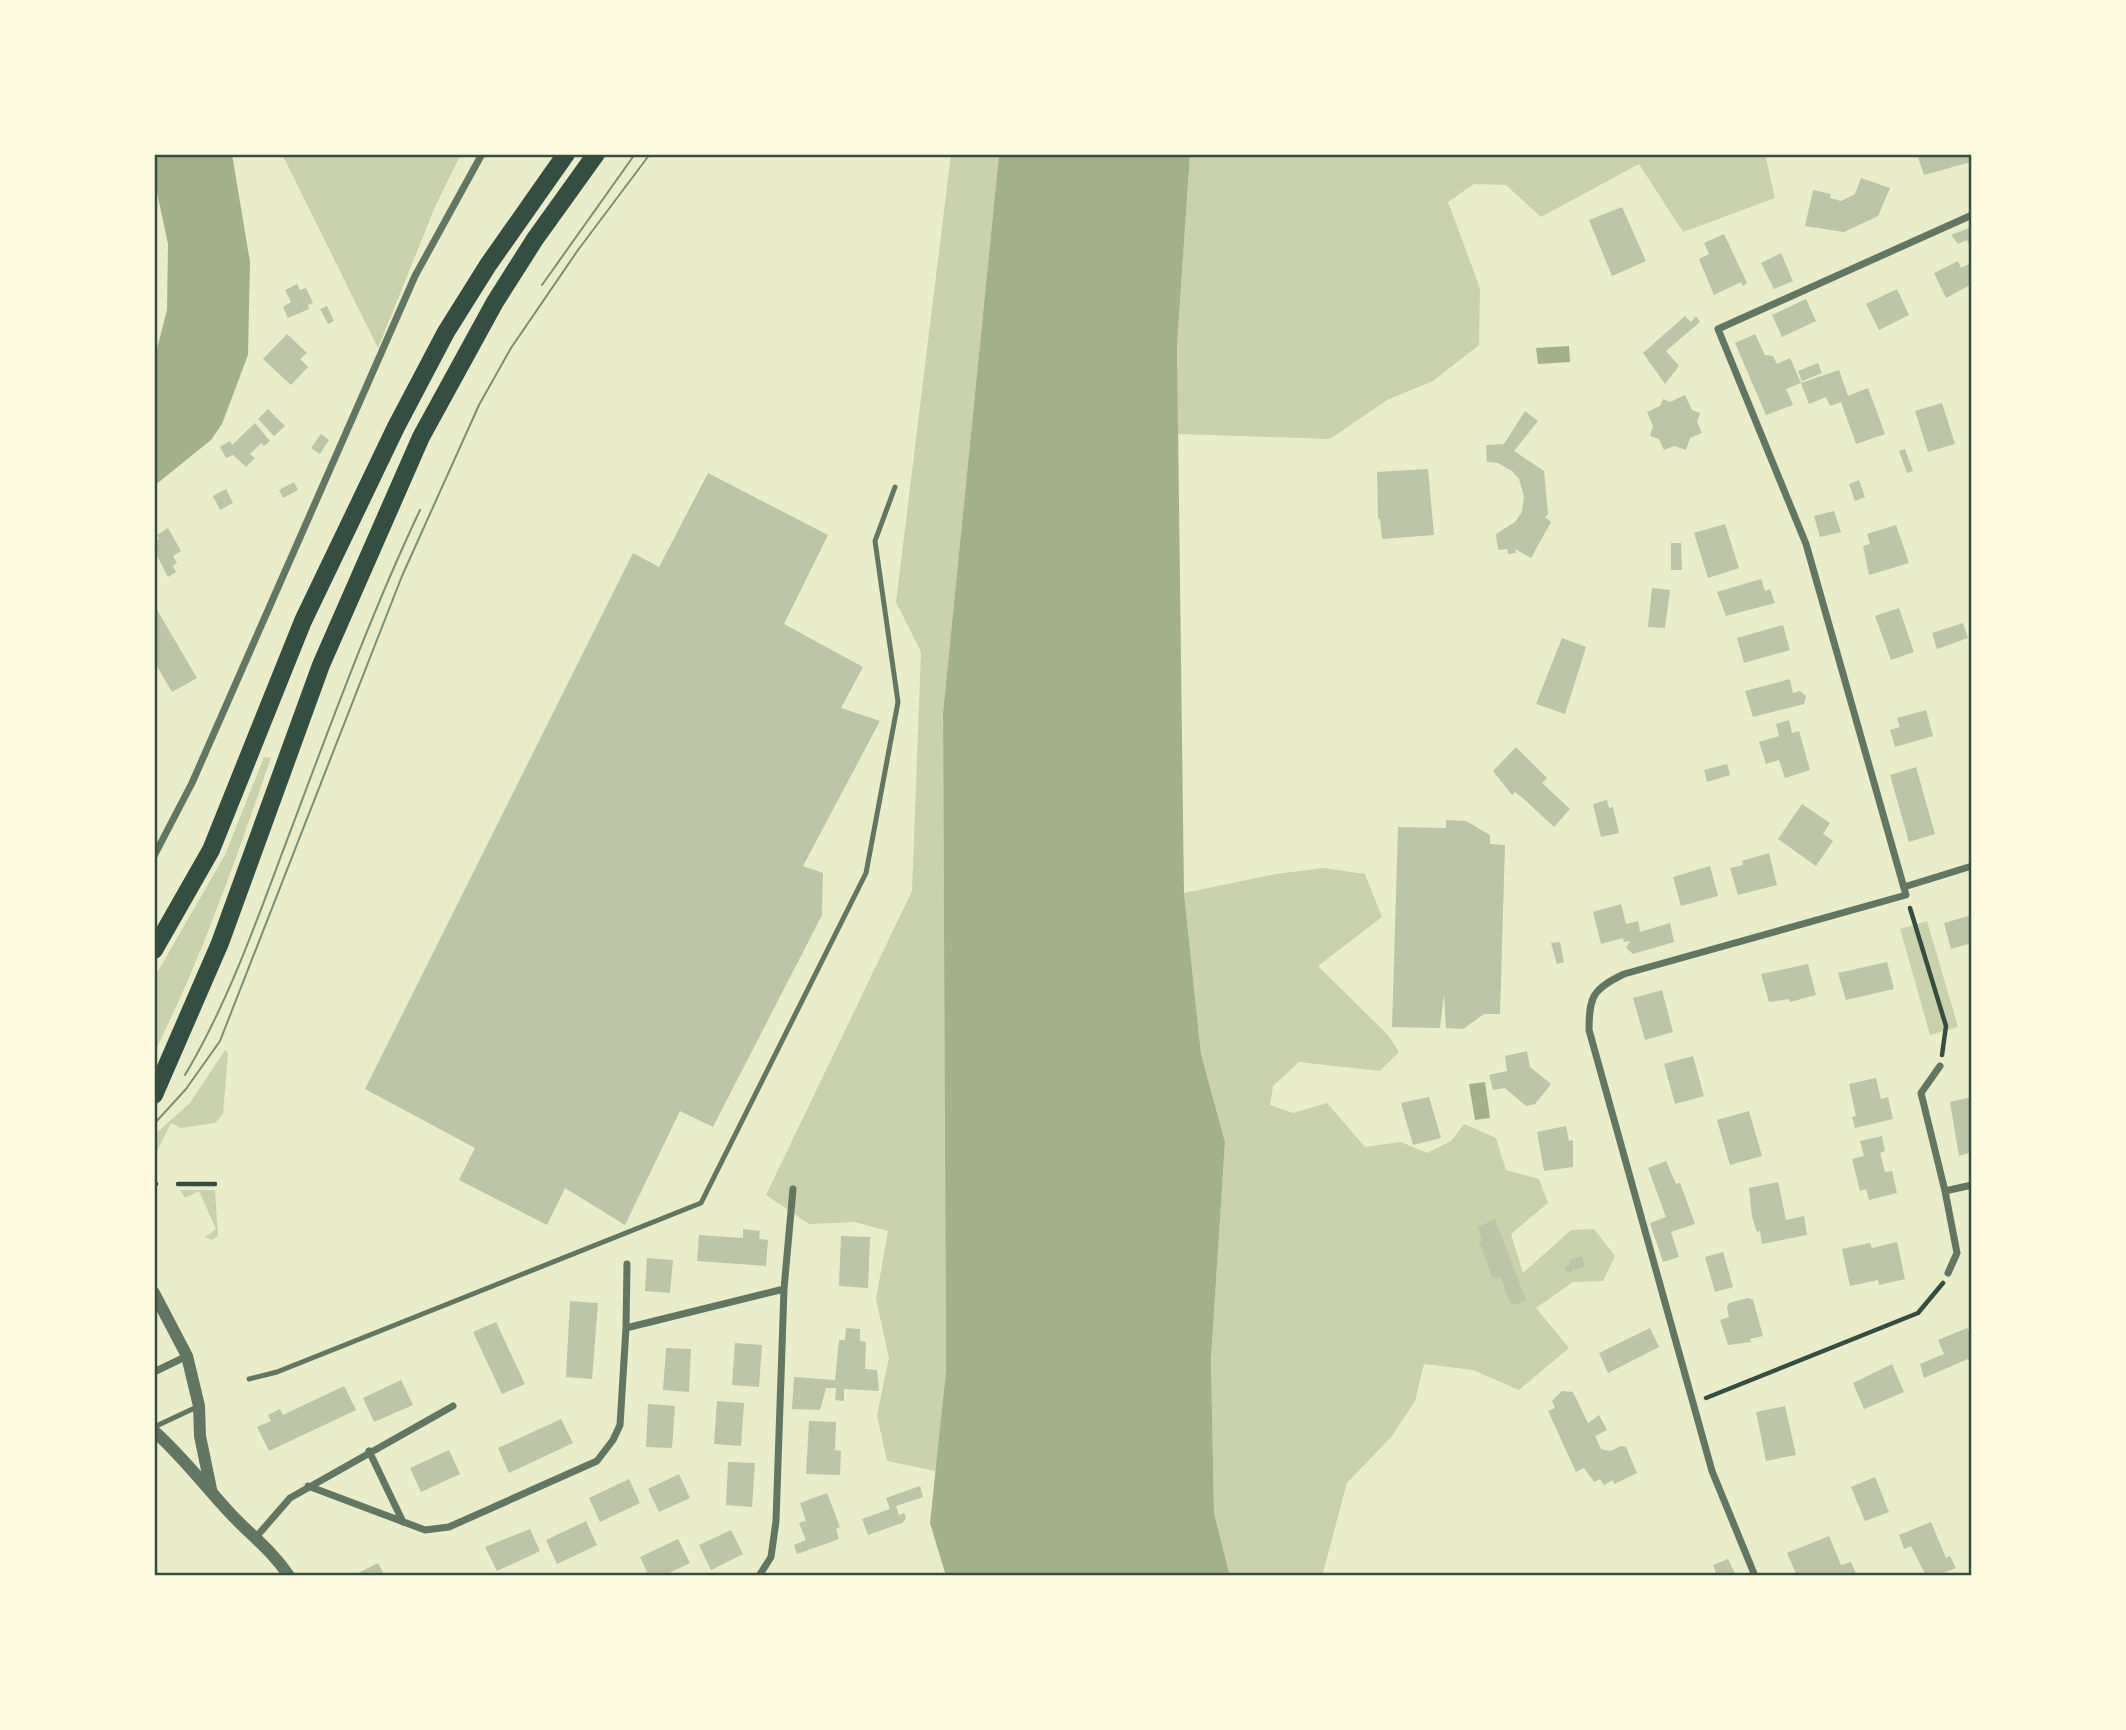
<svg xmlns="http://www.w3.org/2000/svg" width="2126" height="1730" viewBox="0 0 2126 1730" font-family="'Fira Sans Condensed',sans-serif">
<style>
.green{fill:#cad2ad}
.water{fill:#a3b18a}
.building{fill:#bcc5a7}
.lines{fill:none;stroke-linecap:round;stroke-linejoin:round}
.path{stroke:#344e41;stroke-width:4.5}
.service{stroke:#617663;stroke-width:5}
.minor{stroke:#617663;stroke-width:7}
.tertiary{stroke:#617663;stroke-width:12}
.primary{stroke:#344e41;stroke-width:18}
.tram{stroke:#7c8e77;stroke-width:2}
.neatline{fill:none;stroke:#344e41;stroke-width:2.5}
</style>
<rect width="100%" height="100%" fill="#e9edc9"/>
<path class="green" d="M282 154H461L435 207 378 348Z
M951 154H999L943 713 946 1371 936 1471 887 1461 877 1415 889 1358 876 1299 888 1231 855 1222 809 1224 766 1195 912 891 921 652 896 602Z
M1190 154H1765L1775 198 1683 232 1639 164 1541 217 1506 185 1474 184 1448 202 1480 288 1479 345 1433 381 1387 400 1330 439 1178 434 1177 346Z
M264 757 271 758C236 858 202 958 154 1053V978L225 855Z
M1323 868 1365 874 1382 917 1318 966 1388 1035 1399 1052 1380 1071 1299 1062 1273 1086 1270 1105 1293 1113 1327 1103 1365 1147 1401 1142 1427 1153 1451 1141 1464 1124 1496 1138 1506 1170 1539 1179 1548 1203 1511 1234 1523 1273 1571 1230 1594 1229 1615 1256 1603 1281 1573 1282 1536 1308 1569 1348 1519 1390 1473 1370 1424 1364 1415 1401 1392 1436 1347 1483 1322 1576H1230L1214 1513 1211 1359 1225 1142 1201 1054 1184 893 1276 874Z
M1927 921 1958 1027 1930 1035 1900 929Z
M225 1050 228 1053 223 1114 215 1123 181 1128 171 1123 154 1157V1135L190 1103Z
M180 1190H215L218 1236 212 1240 205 1237 216 1229 199 1191 185 1198Z"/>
<path class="water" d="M154 154H232L250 262 248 355 222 424 211 440 154 486V360L167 310 168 244 154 179Z
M999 154H1190L1177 346 1184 893 1201 1054 1225 1142 1211 1359 1214 1513 1230 1576H946L930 1523 946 1371 943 713Z
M1569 346 1570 362 1538 364 1536 348Z
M1485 1082 1490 1118 1475 1120 1469 1084Z"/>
<path class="building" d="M1917 154H1969L1971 162 1924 175Z
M1861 178 1890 188 1878 216 1844 232 1805 226 1813 190 1831 194 1830 198 1841 201 1855 194Z
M1622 207 1646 261 1612 276 1589 220Z
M1969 228 1972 235V252L1967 240 1958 244 1951 235Z
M1724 234 1747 283 1743 286 1741 282 1714 295 1699 259 1709 254 1704 243Z
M1781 253 1793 281 1774 289 1761 263Z
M1958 261 1961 268 1972 262V284L1946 298 1934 273Z
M297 284 300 290 306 288 313 303 308 305 309 309 288 318 283 307 291 302 285 290Z
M1897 289 1909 315 1879 330 1866 304Z
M1806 299 1816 321 1782 337 1772 315Z
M327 306 334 321 328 324 320 309Z
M1685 316 1691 322 1696 316 1700 322 1666 351 1679 366 1665 384 1643 353Z
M287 334 307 353 300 359 308 367 291 385 263 359Z
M1755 334 1765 355 1773 356 1777 364 1790 358 1801 383 1786 389 1793 405 1766 415 1735 343Z
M1818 363 1822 373 1802 381 1798 371Z
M1839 370 1848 396 1868 388 1885 434 1856 444 1841 402 1830 406 1826 397 1809 404 1801 383Z
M1685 395 1692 410 1700 413 1697 422 1702 433 1690 438 1686 450 1674 446 1664 450 1659 439 1650 436 1653 426 1647 412 1660 406 1663 399 1670 402Z
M1942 403 1955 444 1928 452 1915 411Z
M268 409 285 426 274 436 258 419Z
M1525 411 1538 421 1514 451 1544 471 1548 514 1545 517 1551 522 1531 558 1515 549 1516 553 1508 554 1507 549 1498 550 1496 534 1515 522 1522 512 1524 496 1519 479 1512 471 1498 463 1487 462 1486 445 1504 444Z
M255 423 270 441 264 446 261 443 250 454 255 458 246 467 233 455 226 458 220 447 230 441 232 445Z
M321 434 329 440 320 454 311 448Z
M1905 449 1913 471 1907 473 1899 451Z
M1428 469 1434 535 1382 539 1380 519H1378L1377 472Z
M708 473 828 535 784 624 863 667 841 708 880 721 803 866 823 873 822 915 713 1127 680 1111 625 1225 565 1188 547 1225 459 1180 475 1148 365 1089 633 553 659 567Z
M1859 480 1865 497 1855 501 1849 484Z
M294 482 298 490 283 498 279 490Z
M226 489 233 503 220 510 213 496Z
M1834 511 1841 532 1820 537 1814 516Z
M1725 524 1739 568 1708 578 1694 533Z
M1896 525 1909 563 1869 575 1863 546 1870 544 1867 534Z
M168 528 181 551 173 556 177 563 173 566 176 572 168 577 154 550V542L159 539 157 535Z
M1671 543H1681L1682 570H1671Z
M1761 579 1765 591 1770 589 1775 603 1726 616 1717 592Z
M1652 588 1670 590 1665 628 1648 627Z
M156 608 197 678 172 692 154 661Z
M1899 608 1914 652 1891 660 1875 616Z
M1963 623 1968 638 1937 649 1932 633Z
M1783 625 1790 650 1744 663 1737 638Z
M1562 638 1586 647 1565 714 1536 704Z
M1790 679 1793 693 1800 691 1806 696 1804 704 1753 717 1745 691Z
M1926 710 1933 736 1895 747 1890 730 1900 727 1897 718Z
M1789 720 1792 733 1799 731 1810 770 1785 778 1779 760 1766 764 1759 742 1779 736 1776 724Z
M1516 747 1547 778 1542 783 1570 809 1554 827 1525 800 1515 792 1512 795 1493 771Z
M1727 764 1730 775 1707 782 1704 770Z
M1916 767 1935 834 1909 842 1890 775Z
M1607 800 1609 808 1613 807 1619 833 1601 837 1593 804Z
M1802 804 1830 823 1823 834 1833 841 1816 866 1778 839Z
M1446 820 1466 821 1490 835V844L1505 845 1500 1014H1484L1463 1029 1446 1028 1444 994 1440 1028 1392 1027 1398 827 1446 828Z
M1769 853 1777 885 1738 895 1730 868 1743 865 1742 861Z
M1710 866 1718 896 1681 906 1673 877Z
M1621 904 1626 924 1638 921 1640 932 1670 923 1674 942 1633 954 1626 948 1630 941 1624 942 1623 938 1601 944 1593 912Z
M1972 915V943L1951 949 1944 923Z
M1560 942 1564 962 1557 964 1551 943Z
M1887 962 1894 989 1846 1000 1838 973Z
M1808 964 1816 995 1790 1002 1789 999 1769 1002 1761 974Z
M1662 990 1673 1032 1645 1040 1633 998Z
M1527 1051 1530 1067 1551 1084 1535 1104 1526 1106 1505 1088 1493 1090 1489 1075 1507 1071 1505 1056Z
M1693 1056 1704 1096 1675 1104 1664 1064Z
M1876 1078 1881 1099 1888 1097 1893 1119 1855 1128 1852 1117 1856 1116 1849 1084Z
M1429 1097 1441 1138 1413 1145 1401 1103Z
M1972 1097V1152L1959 1156 1950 1102Z
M1749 1111 1762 1156 1730 1165 1717 1120Z
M1566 1126 1569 1141 1573 1140V1167L1544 1171 1537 1132Z
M1882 1136 1885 1151 1880 1153 1885 1172 1892 1171 1897 1193 1869 1200 1866 1189 1860 1191 1852 1159 1864 1156 1860 1141Z
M1666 1161 1676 1184 1680 1183 1695 1224 1671 1232 1679 1257 1663 1262 1650 1223 1666 1217 1648 1168Z
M1778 1182 1786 1220 1804 1216 1807 1235 1762 1244 1760 1231 1757 1232 1752 1217 1749 1188Z
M1495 1219 1526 1300 1511 1306 1501 1277 1493 1279 1479 1242 1482 1241 1478 1227Z
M743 1229 760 1231 759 1239 768 1240 766 1266 697 1261 699 1235 743 1238Z
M841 1236 870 1237 868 1288 839 1286Z
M1897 1242 1905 1279 1879 1285 1878 1280 1850 1286 1842 1249 1870 1243 1872 1248Z
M1723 1252 1733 1287 1715 1292 1705 1257Z
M1582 1256 1585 1267 1575 1270 1572 1265 1573 1271 1566 1273 1565 1266 1570 1265 1569 1260Z
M647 1258 673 1260 670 1293 645 1291Z
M1748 1298 1753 1300 1763 1336 1750 1339 1751 1342 1728 1345 1720 1320 1729 1317 1727 1307 1729 1303Z
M570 1301 598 1303 592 1379 566 1377Z
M496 1322 525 1384 502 1394 473 1332Z
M846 1328 860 1329V1341L866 1342 865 1369 877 1370 879 1391 844 1389V1401L835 1400 836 1388H826L820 1410 792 1409 794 1377 835 1380 839 1340H845Z
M1650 1328 1659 1347 1608 1373 1599 1353Z
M1967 1328 1972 1334V1368L1968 1359 1924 1378 1920 1364 1944 1354 1938 1340Z
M735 1343 762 1345 759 1387 732 1385Z
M666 1348 691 1349 689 1392 663 1390Z
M1892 1364 1904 1392 1864 1409 1853 1383Z
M401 1380 413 1405 374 1422 363 1398Z
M344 1386 356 1410 269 1451 257 1427 271 1421 268 1415 280 1409 283 1415Z
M1562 1391 1573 1392 1588 1423 1599 1415 1607 1430 1595 1436 1601 1449 1610 1451 1621 1446 1626 1447 1637 1473 1614 1484 1613 1480 1604 1485 1600 1479 1594 1482 1584 1468 1576 1472 1548 1411 1555 1408 1552 1401Z
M717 1401 744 1403 741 1446 714 1444Z
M648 1404 675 1406 672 1448 646 1447Z
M1785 1406 1796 1455 1766 1461 1756 1412Z
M561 1419 573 1443 509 1473 498 1448Z
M809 1421 836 1422 835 1450 841 1451 840 1475 806 1474Z
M449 1450 460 1474 421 1492 410 1468Z
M728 1462 755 1463 752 1507 726 1505Z
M679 1474 690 1498 659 1512 648 1489Z
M1875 1477 1889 1512 1865 1521 1851 1487Z
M629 1479 640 1503 600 1522 589 1498Z
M920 1486 923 1497 896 1506 899 1515 904 1513 906 1518 902 1523 868 1535 862 1519 890 1509 886 1498Z
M827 1493 840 1527 836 1529 839 1539 797 1554 794 1545 806 1540 799 1523 806 1521 800 1503Z
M586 1521 597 1545 557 1564 546 1540Z
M1931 1522 1946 1558 1950 1556 1956 1568 1936 1576H1926L1911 1546 1904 1549 1899 1535Z
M530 1529 540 1551 497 1571 485 1547Z
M731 1530 743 1554 711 1570 699 1545Z
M1829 1536 1841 1565 1851 1562 1857 1576H1797L1787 1553Z
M678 1539 690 1563 663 1576H649L640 1557Z
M1728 1559 1736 1576H1717L1713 1565Z
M378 1563 385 1576H352Z"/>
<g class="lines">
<path class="path" d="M1910 908 1946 1026 1942 1055
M154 1183 156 1184
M178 1184H215
M1706 1398 1918 1313 1943 1283"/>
<path class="service" d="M249 1379 277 1372 701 1203 866 873 898 702 875 541 895 487
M154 1427 199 1406"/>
<path class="minor" d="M154 856 192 783 415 276 482 154
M1904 887 1972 866
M1940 1066 1921 1093 1945 1191
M1948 1273 1957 1253 1945 1191 1972 1185
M626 1328 627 1264
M154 1372 187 1356
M369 1451 403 1522
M308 1486 425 1530 449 1527 597 1461 613 1440 620 1425 626 1328 784 1289
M257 1536 290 1498 453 1406
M759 1576 771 1557 776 1521 784 1289 793 1189
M1755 1576 1712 1471 1589 1030C1589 996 1593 989 1624 974L1906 895 1806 544 1718 329 1972 215"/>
<path class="tertiary" d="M154 1293 187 1356 199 1406 200 1436 211 1489
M154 1431C182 1456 204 1485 229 1512 249 1534 272 1550 289 1576"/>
<path class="primary" d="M154 950 211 850 303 621 396 427 446 332 488 265 566 154
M154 1095 220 943 321 665 421 437 495 302 535 239 596 154"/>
<path class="tram" d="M542 285 635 154
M185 1075C226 1006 253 931 281 856 325 740 367 622 420 510
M154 1124 186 1089 220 1041 402 576 479 405 511 348 578 250 650 154"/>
</g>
<rect width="2126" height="1730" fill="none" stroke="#fefae0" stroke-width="312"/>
<rect x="156" y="156" width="1814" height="1418" class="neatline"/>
</svg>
